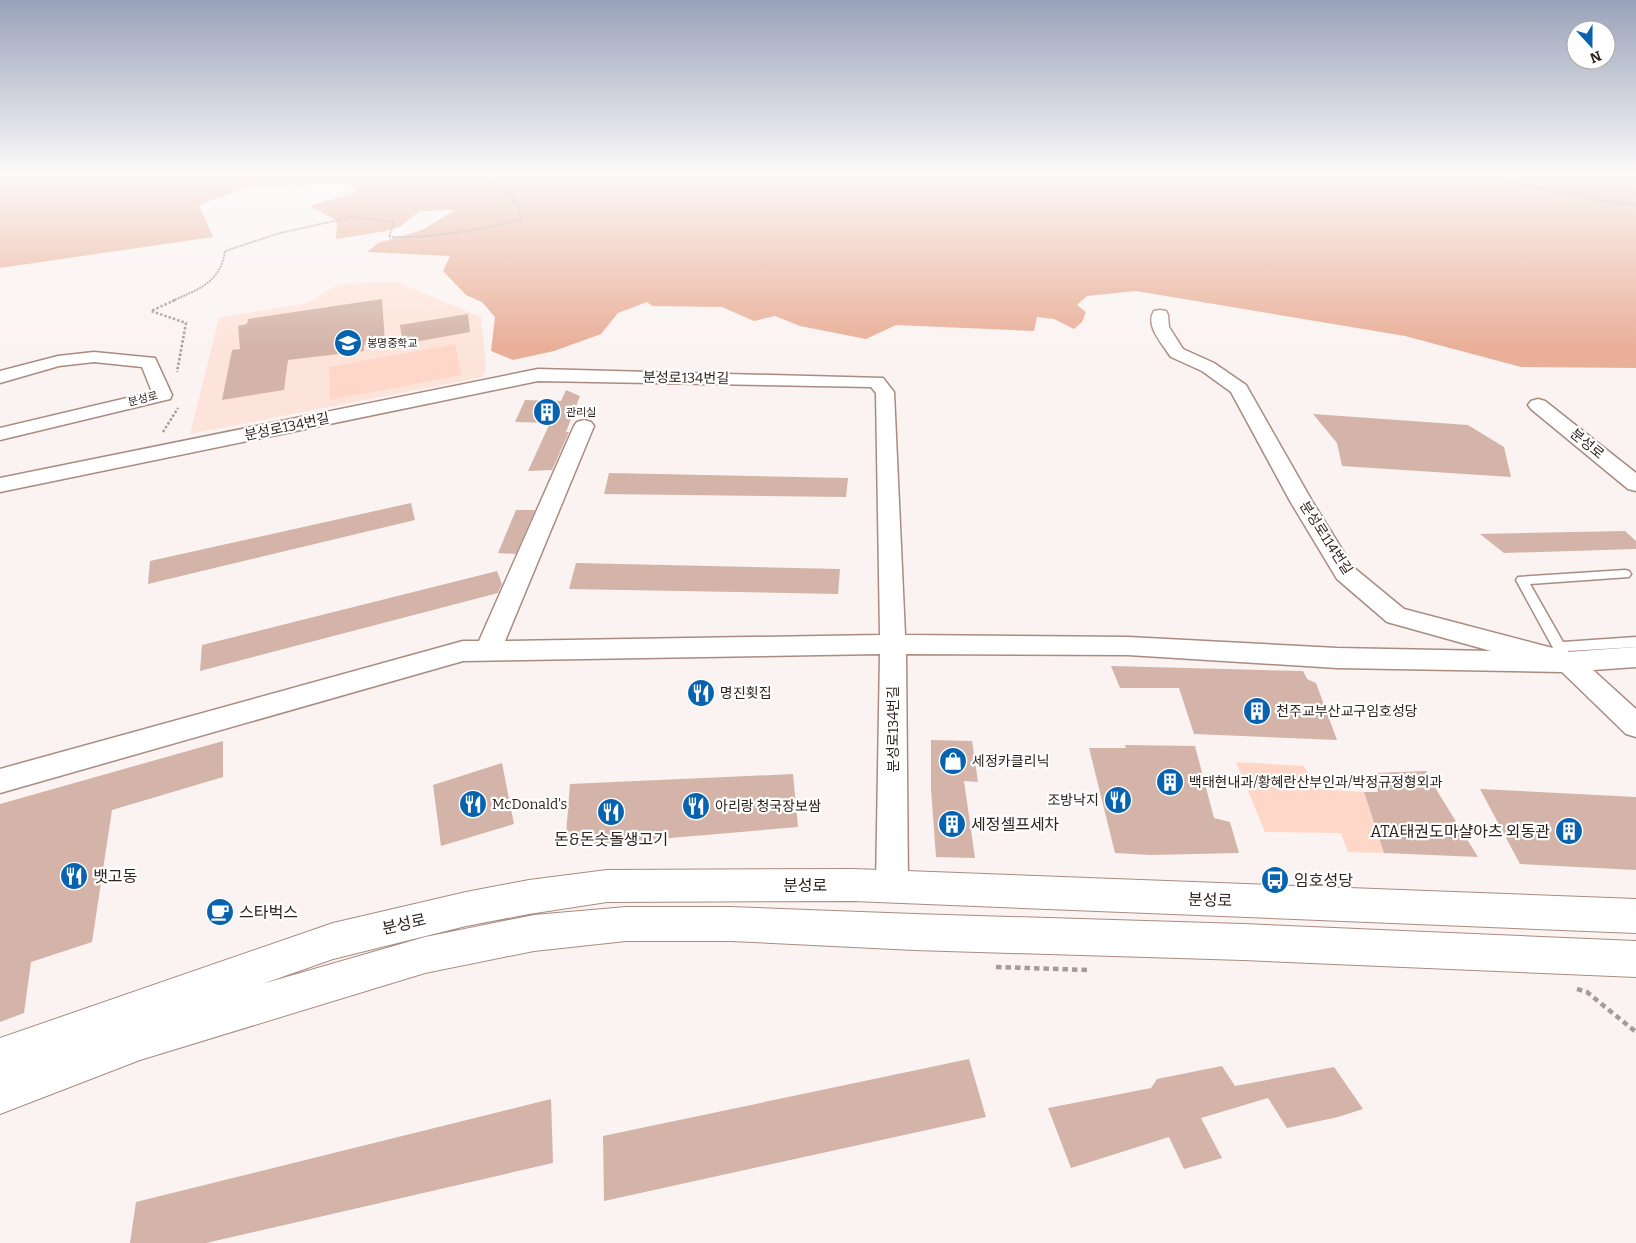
<svg xmlns="http://www.w3.org/2000/svg" width="1636" height="1243" viewBox="0 0 1636 1243" font-family="Bitter,'Noto Sans KR',serif">
<style>
.built{fill:#fde4da}
.green{fill:#ffd7c8}
.forest{fill:#e9af98}
.building{fill:#d4b4a8}
.lines{fill:none;stroke-linecap:round;stroke-linejoin:round}
.service-casing{stroke:#aa8b80;stroke-width:3}
.minor-casing{stroke:#aa8b80;stroke-width:3}
.secondary-casing{stroke:#aa8b80;stroke-width:2}
.path-far2{stroke:#a59c99;stroke-width:2;stroke-dasharray:2 1;stroke-linecap:butt}
.path-far1{stroke:#a59c99;stroke-width:2.5;stroke-dasharray:2.5 2;stroke-linecap:butt}
.path{stroke:#a59c99;stroke-width:4.5;stroke-dasharray:5.5 4;stroke-linecap:butt}
.service{fill:#fff;fill-rule:evenodd}
.minor{fill:#fff;fill-rule:evenodd}
.secondary{fill:#fff;fill-rule:evenodd}
.labels{text-anchor:middle;dominant-baseline:central;stroke-width:4.5;stroke-linejoin:round;paint-order:stroke}
.far-poi-label{font-size:11px;fill:#2f231e;stroke:#fff;text-anchor:start}
.far-street-label{font-size:11px;fill:#2f231e;stroke:#fff}
.street-label{font-size:14px;fill:#2f231e;stroke:#fff}
.poi-label{font-size:14px;fill:#2f231e;stroke:#fff;text-anchor:start}
.near-poi-label{font-size:16px;fill:#2f231e;stroke:#fff;text-anchor:start}
.near-street-label{font-size:16px;fill:#2f231e;stroke:#fff}
</style>
<rect width="100%" height="100%" fill="#faf3f1"/>
<path class="built" d="M394 281 481 317 486 368 483 377 190 434 219 318 308 303 337 285Z"/>
<path class="green" d="M455 344 462 375 330 400 329 367Z
M1236 762 1304 766 1318 789 1364 792 1384 853 1348 852 1341 833 1265 832Z"/>
<path class="forest" d="M0 174H1636V368L1521 367 1405 336 1136 291 1087 296 1077 305 1086 312 1082 322 1074 329 1054 319 1037 317 1034 331 896 325 866 339 800 326 775 316 754 321 722 307 652 306 647 302 618 313 601 334 554 351 513 360 491 351 495 317 482 302 466 295 443 271 450 256 367 252 378 243 422 230 455 210 420 211 401 226 386 231 336 239 337 221 310 206 357 192 346 183 248 187 199 205 213 237 0 268Z"/>
<path class="building" d="M382 299 385 341 364 345V351L288 360 284 390 222 400 232 350 240 349 238 326 247 324 248 319Z
M468 314 470 332 403 344 400 325Z
M566 390 580 396 566 432H569L552 470 528 471 550 423 515 422 525 400 561 401Z
M1313 414 1468 425 1504 447 1511 477 1342 466 1337 443Z
M609 473 848 478 846 497 604 494Z
M411 503 415 520 148 584 150 561Z
M516 510H535L516 554 498 553Z
M1625 531 1636 541V549L1504 553 1480 534Z
M576 563 840 569 838 594 569 589Z
M497 571 502 584 498 593 200 671 202 645Z
M1111 666 1303 671 1307 679 1316 683 1337 740 1194 734 1179 688H1120Z
M931 740 972 741 978 782 964 781 975 858 936 857 931 789Z
M223 741V777L112 810 92 942 31 962 24 1013 0 1022V804Z
M1125 745 1195 746 1214 818 1230 822 1239 853 1151 855 1115 853 1089 748H1126Z
M502 763 514 824 441 846 433 785Z
M1426 771 1439 794 1478 857 1384 853 1364 792H1378L1375 773Z
M793 774 798 827 565 847 570 784Z
M1480 789 1636 797V870L1520 864Z
M969 1059 986 1117 604 1201 603 1136Z
M1222 1066 1235 1086 1334 1067 1363 1109 1338 1117 1287 1128 1268 1098 1201 1118 1222 1158 1184 1169 1169 1137 1071 1168 1048 1108 1151 1088 1157 1079Z
M551 1099 553 1163 206 1243H130L136 1202Z"/>
<g class="lines">
<g class="service-casing">
<path id="service" d="M1625 570 1629 571 1631 574 1629 577 1530 584 1563 642 1636 637V647L1568 651 1569 654 1568 657H1558L1516 580 1518 577Z"/>
</g>
<g class="minor-casing">
<path id="minor" d="M1160 310 1166 311 1168 315 1169 327 1183 349 1214 363 1246 385 1312 501 1353 567 1404 609 1568 652 1636 647V667L1593 670 1636 709V737L1626 734 1562 672 1337 668 1128 655 906 654 908 886 903 897 892 901 881 897 876 886 880 654 463 661 0 793V769L463 641H479L574 426 577 422 584 420 591 422 594 426 505 641 880 635 876 393 871 387 538 381 0 492V478L538 369 883 378 894 392 905 635 1128 637 1337 648 1491 651 1387 622 1337 579 1290 501 1231 392 1202 371 1171 357 1168 353C1161 342 1145 325 1154 311Z
M94 352 155 358 172 395 170 399 0 440V428L152 392 142 367 94 362 59 366 0 383V371L58 356Z
M1538 399 1545 401 1636 473V491L1628 489 1531 409 1528 405 1531 401Z"/>
</g>
<g class="secondary-casing">
<path id="secondary" d="M853 869 1636 899V933L853 901 607 902 529 914 466 926 333 959 262 984 425 937 534 915 626 907H731L914 914 1243 924 1636 941V977L1243 960 914 950 731 941H626L534 951 425 973 140 1060 0 1114V1038L333 923 466 892 529 880 607 870Z"/>
</g>
<path class="path-far2" d="M1419 174H1453
M1467 174 1615 203 1636 204
M0 177 9 174
M172 301C199 289 220 283 225 251L280 233 352 217 394 222 389 237C434 238 477 231 521 219L518 204 487 177 453 174"/>
<path class="path-far1" d="M175 300 151 311 186 323 177 372
M163 432 178 408"/>
<path class="path" d="M996 967 1088 970
M1577 989 1587 992 1636 1032"/>
<use href="#service" class="service"/>
<use href="#minor" class="minor"/>
<use href="#secondary" class="secondary"/>
</g>
<linearGradient id="sky" x2="0" y2="1"><stop stop-color="#98a2b9"/><stop offset="0.5" stop-color="#fdfaf9"/><stop offset="1" stop-color="#fdfaf9" stop-opacity="0"/></linearGradient>
<rect width="1636" height="348" fill="url(#sky)"/>
<defs>
<g id="school-disc" transform="scale(1.4375)"><circle r="9.5" fill="#0762af" stroke="#fff"/><path d="M0-5L7-2L0 1L-7-2ZM-4 1L0 2.5L4 1V4Q0 6-4 4Z" fill="#fff"/></g>
<g id="building-disc" transform="scale(1.4375)"><circle r="9.5" fill="#0762af" stroke="#fff"/><path d="M-4-6H4V6H1V3H-1V6H-4ZM-2.5-4.3h1.7v1.8h-1.7ZM.8-4.3h1.7v1.8H.8ZM-2.5-1h1.7V.8h-1.7ZM.8-1h1.7V.8H.8Z" fill="#fff"/></g>
<g id="restaurant-disc" transform="scale(1.4375)"><circle r="9.5" fill="#0762af" stroke="#fff"/><path d="M-5-6h1v4h1v-4h1v4h1v-4h1v5L-1.5 .5V6h-2V.5L-5-1ZM5-6V6H3V1.5H1.5Q1.5-4 5-6Z" fill="#fff"/></g>
<g id="shop-disc" transform="scale(1.4375)"><circle r="9.5" fill="#0762af" stroke="#fff"/><path d="M-5-2.5h2.3a2.7 3.5 0 0 1 5.4 0H5L5.5 6h-11ZM-1.5-2.5h3a1.5 2.3 0 0 0-3 0Z" fill="#fff"/></g>
<g id="bus-disc" transform="scale(1.4375)"><circle r="9.5" fill="#0762af" stroke="#fff"/><path d="M-5-6H5V4H4V6H2V4H-2V6H-4V4H-5ZM-3.5-4V0h7V-4ZM-3.5 1.2v1.5H-2V1.2ZM2 1.2v1.5H3.5V1.2Z" fill="#fff"/></g>
<g id="cafe-disc" transform="scale(1.4375)"><circle r="9.5" fill="#0762af" stroke="#fff"/><path d="M-5.5-4.5H6V0H3Q3 3.5 0 3.5H-2.5Q-5.5 3.5-5.5 0ZM3-3.2v2h1.7v-2ZM-6 4.5H4V6H-6Z" fill="#fff"/></g>
</defs>
<g fill-rule="evenodd">
<use href="#school-disc" x="348" y="343"/>
<use href="#building-disc" x="547" y="412"/>
<use href="#restaurant-disc" x="701" y="693"/>
<use href="#building-disc" x="1257" y="711"/>
<use href="#shop-disc" x="953" y="761"/>
<use href="#building-disc" x="1170" y="782"/>
<use href="#restaurant-disc" x="1118" y="800"/>
<use href="#restaurant-disc" x="473" y="804"/>
<use href="#restaurant-disc" x="696" y="806"/>
<use href="#restaurant-disc" x="611" y="812"/>
<use href="#building-disc" x="952" y="824"/>
<use href="#building-disc" x="1569" y="831"/>
<use href="#restaurant-disc" x="74" y="876"/>
<use href="#bus-disc" x="1275" y="880"/>
<use href="#cafe-disc" x="220" y="912"/>
</g>
<g class="labels">
<g class="far-poi-label">
<text x="367" y="343">봉명중학교</text>
<text x="566" y="412">관리실</text>
</g>
<g class="far-street-label">
<text transform="translate(143 399) rotate(-14)">분성로</text>
</g>
<g class="street-label">
<text transform="translate(686 378) rotate(1)">분성로134번길</text>
<text transform="translate(287 427) rotate(-12)">분성로134번길</text>
<text transform="translate(1587 444) rotate(39)">분성로</text>
<text transform="translate(1326 538) rotate(57)">분성로114번길</text>
<text transform="translate(893 729) rotate(-90)">분성로134번길</text>
</g>
<g class="poi-label">
<text x="720" y="693">명진횟집</text>
<text x="1276" y="711">천주교부산교구임호성당</text>
<text x="972" y="761">세정카클리닉</text>
<text x="1189" y="782">백태현내과/황혜란산부인과/박정규정형외과</text>
<text x="1099" y="800" text-anchor="end">조방낙지</text>
<text x="492" y="804">McDonald's</text>
<text x="715" y="806">아리랑 청국장보쌈</text>
</g>
<g class="near-poi-label">
<text x="971" y="824">세정셀프세차</text>
<text x="1550" y="831" text-anchor="end">ATA태권도마샬아츠 외동관</text>
<text x="611" y="839" text-anchor="middle">돈&amp;돈숫돌생고기</text>
<text x="93" y="876">뱃고동</text>
<text x="1294" y="880">임호성당</text>
<text x="239" y="912">스타벅스</text>
</g>
<g class="near-street-label">
<text x="805" y="885">분성로</text>
<text transform="translate(1210 900) rotate(2)">분성로</text>
<text transform="translate(404 924) rotate(-13)">분성로</text>
</g>
</g>
<g transform="translate(1591 45) rotate(159)"><circle r="24" fill="#ffffff" stroke="#aca7a5"/>
<path d="M0-4L9 19L0 12L-9 19Z" fill="#0762af"/>
<text y="-8" font-size="14" font-weight="bold" text-anchor="middle" fill="#2f231e">N</text>
</g>
</svg>
